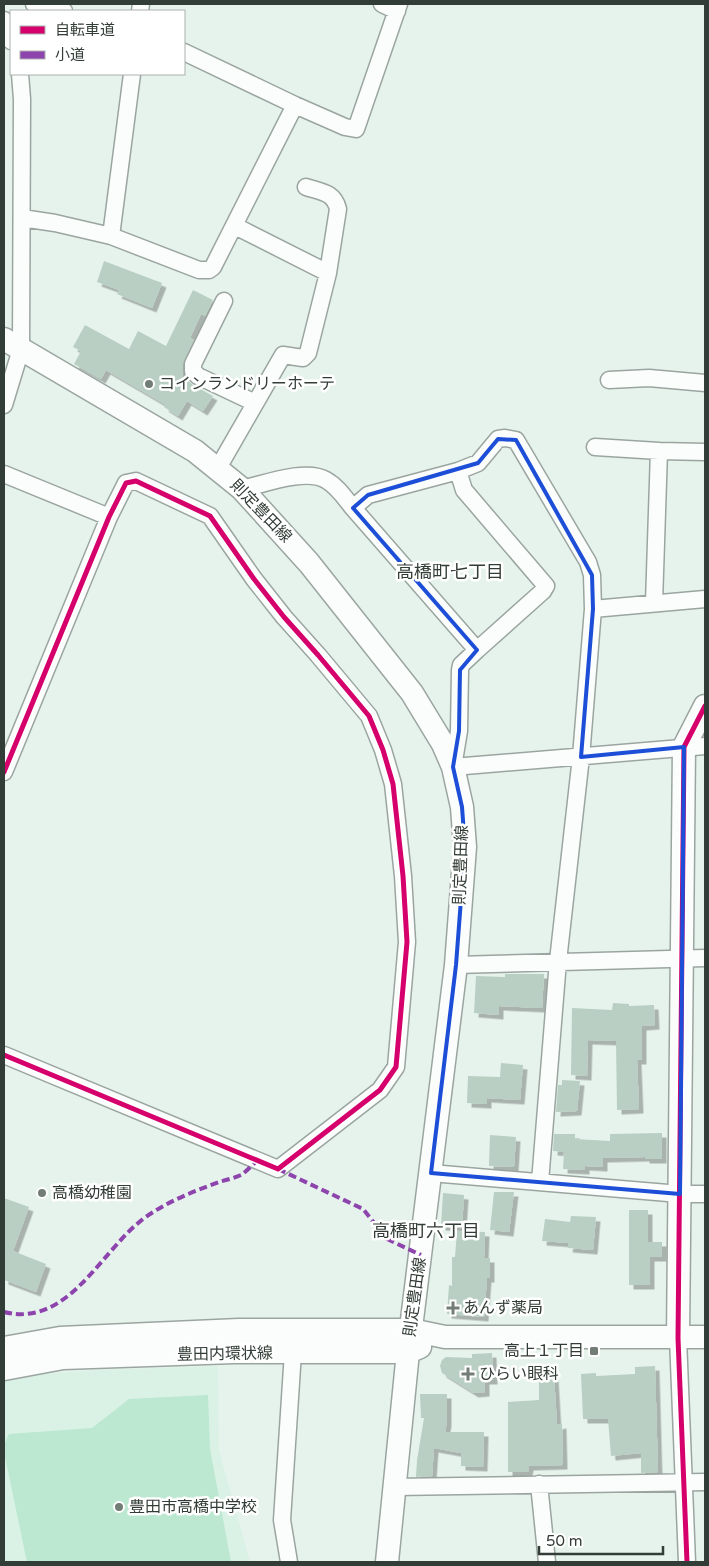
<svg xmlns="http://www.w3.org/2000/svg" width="709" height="1566" viewBox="0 0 709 1566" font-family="'Varela Round','Noto Sans JP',sans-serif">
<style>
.built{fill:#daf2e5}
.green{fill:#bce7d1}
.building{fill:#b9cfc4;filter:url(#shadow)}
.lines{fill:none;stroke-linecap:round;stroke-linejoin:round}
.street-casing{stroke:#9ba5a0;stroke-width:19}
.secondary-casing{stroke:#9ba5a0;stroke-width:25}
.street{stroke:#fbfdfc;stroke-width:16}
.secondary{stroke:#fbfdfc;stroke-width:22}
.quiet{stroke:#8e44ad;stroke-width:4;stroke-dasharray:8 4;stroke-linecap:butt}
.cycleway-casing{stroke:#fff;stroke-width:8}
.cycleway{stroke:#d6006c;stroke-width:5}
.marked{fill:none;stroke:#1d4ed8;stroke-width:4;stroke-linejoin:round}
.poi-dot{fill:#727d76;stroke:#fff;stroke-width:2}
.labels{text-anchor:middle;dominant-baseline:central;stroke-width:5;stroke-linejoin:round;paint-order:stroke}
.poi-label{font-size:16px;fill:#333d37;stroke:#fff;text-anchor:start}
.street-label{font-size:16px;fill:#333d37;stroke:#fff}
.neighbourhood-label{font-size:18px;fill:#333d37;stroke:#fff}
</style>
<defs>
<filter id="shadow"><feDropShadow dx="4.5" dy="4.5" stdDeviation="0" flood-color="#0004"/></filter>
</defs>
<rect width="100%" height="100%" fill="#e6f3ec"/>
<path class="built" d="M218 1366 219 1451 250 1562H4V1380L23 1375 98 1370Z"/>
<path class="green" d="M208 1395 210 1449 231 1562H27L4 1452V1445L9 1434 92 1428 129 1399Z"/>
<path class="building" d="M104 261 162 283 152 308 117 294 119 290 97 282Z
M193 290 213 300 205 316 201 314 190 338 194 340 183 364V377L193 385 213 396 203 411 187 401 178 416 164 407 166 405 106 370 101 379 74 364 81 351 73 347 85 325 129 349 138 331 166 346Z
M505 974H544L542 1008 499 1006V1015L474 1013 476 976 505 977Z
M613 1003 629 1004V1006L654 1005 655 1025 642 1026V1060H637L639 1109 617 1110 616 1041 588 1040 587 1076 571 1075 572 1008 612 1010Z
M501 1063 523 1065 520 1100 487 1098V1104L467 1103 468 1076 500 1077Z
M562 1080 580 1081 577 1111 556 1112 558 1085H562Z
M662 1133V1159H645V1157L603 1158V1167L585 1166V1170L563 1169 564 1152 553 1151 554 1134H575V1139L610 1141V1134Z
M490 1135 516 1137 514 1167 489 1166Z
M494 1192H514L509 1232 490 1230Z
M443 1193 464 1195 462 1227 441 1226Z
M4 1198 29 1207 13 1251 46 1264 36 1292 4 1280Z
M629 1210H648V1242H662V1257H650V1285H629Z
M571 1216 596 1217 593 1250 568 1248 569 1243 542 1241 545 1219 570 1222Z
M457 1231 485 1232 484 1258H490V1278H487L484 1317 447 1314 449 1285 452 1286V1257H455Z
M492 1353 493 1380H485V1392L474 1393 442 1373 440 1366 442 1360 446 1357 472 1358V1354Z
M655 1366 658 1472 641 1473V1453L611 1456 608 1419H583L581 1374 596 1373V1376L635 1374V1367Z
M539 1375H554L557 1425 562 1424 563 1465 529 1466 528 1472H508V1402L539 1400Z
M420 1394H447V1422L445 1432H484L483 1467 461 1466V1453L434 1448 432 1476 416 1477 417 1460 424 1418H421Z"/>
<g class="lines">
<g class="street-casing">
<path id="street" d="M34 4 64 11
M382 4 397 11
M140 11 141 4
M4 20 11 41
M184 52 295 105 345 127 356 129 399 4
M22 218 55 223 111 236 199 270H209L213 267 295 105
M235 226 328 273
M111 236 132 74
M224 301 193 364V371L198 376 255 403
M609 380 649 378 705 383
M4 405 21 349 22 99 20 74
M595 447 659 451
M218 468 283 355 303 358 308 353 328 273 338 209C334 192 321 192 306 187
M4 474 109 517
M242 489C264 484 306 468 326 480 337 486 345 498 353 508L368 495 458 471 478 463 498 439 505 438 516 440 588 562 592 575 593 609
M353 508 477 650 543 591 546 586 464 490 458 471
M654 603 659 451 705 452
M477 650 461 665 460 670 459 731 453 767 705 746
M4 772 109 517 126 483 136 481 210 516 254 579 284 617 318 655 369 716 383 750 393 784 403 876 407 942 396 1067 380 1090 278 1169 4 1055
M456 965 705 958
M431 1173 680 1194H705
M540 1182 558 961 581 757 593 609 705 599
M678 1338 687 1562
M539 1484 547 1562
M395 1487 705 1482
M289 1562 282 1520 293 1352"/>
</g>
<g class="secondary-casing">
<path id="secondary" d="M4 339 195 451 242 489 309 563 412 693 443 744 453 767 462 807 465 847 456 965 408 1352 387 1562
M678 1338 684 747 705 706
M4 1348 60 1338 239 1330H411L445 1337H705
M4 1369 63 1358 234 1352H408L420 1347"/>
</g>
<use href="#street" class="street"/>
<use href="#secondary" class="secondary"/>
<path class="quiet" d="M278 1169 363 1209 387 1239 421 1255
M4 1312C68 1328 100 1252 143 1219 166 1202 192 1192 219 1182 226 1180 234 1178 241 1175 247 1171 253 1164 258 1160"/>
<g class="cycleway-casing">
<path id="cycleway" d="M4 772 109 517 126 483 136 481 210 516 254 579 284 617 318 655 369 716 383 750 393 784 403 876 407 942 396 1067 380 1090 278 1169 4 1055
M687 1562 678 1338 684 747 705 706"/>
</g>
<use href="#cycleway" class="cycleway"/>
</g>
<path class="marked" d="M498 439 516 440 592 575 593 609 581 757 684 747 680 1194 431 1173 456 965 465 847 462 807 453 767 459 731 460 670 477 650 353 508 368 495 478 463Z"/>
<g class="poi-dot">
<circle cx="149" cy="384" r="5"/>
<circle cx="42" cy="1193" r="5"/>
<path d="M450.5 1300.5h5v5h5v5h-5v5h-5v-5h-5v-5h5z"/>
<rect x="589" y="1346" width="10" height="10" rx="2.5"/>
<path d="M465.5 1366.5h5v5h5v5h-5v5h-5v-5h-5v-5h5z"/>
<circle cx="119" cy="1507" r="5"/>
</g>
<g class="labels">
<g class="poi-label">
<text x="159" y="384">コインランドリーホーテ</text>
<text x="52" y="1193">高橋幼稚園</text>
<text x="463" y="1308">あんず薬局</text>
<text x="584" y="1351" text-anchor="end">高上１丁目</text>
<text x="479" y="1374">ひらい眼科</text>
<text x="129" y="1507">豊田市高橋中学校</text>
</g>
<g class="street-label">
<text transform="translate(261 511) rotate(46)">則定豊田線</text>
<text transform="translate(461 865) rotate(-88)">則定豊田線</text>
<text transform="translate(415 1297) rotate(-82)">則定豊田線</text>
<text transform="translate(225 1354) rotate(-1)">豊田内環状線</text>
</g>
<g class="neighbourhood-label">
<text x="450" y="572">高橋町七丁目</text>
<text x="426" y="1231">高橋町六丁目</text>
</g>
</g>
<rect width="709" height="1566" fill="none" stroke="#333d37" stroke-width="10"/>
<rect x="10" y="10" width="175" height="65" fill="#ffffff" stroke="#adb1af"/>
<rect x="20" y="26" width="25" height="8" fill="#d6006c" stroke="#adb1af"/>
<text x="55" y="35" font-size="15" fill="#333d37">自転車道</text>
<rect x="20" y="51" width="25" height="8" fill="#8e44ad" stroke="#adb1af"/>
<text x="55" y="60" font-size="15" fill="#333d37">小道</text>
<path d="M539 1546v8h124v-8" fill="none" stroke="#333d37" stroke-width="2.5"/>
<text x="546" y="1546" font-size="15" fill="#333d37" stroke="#ffffff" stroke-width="4" paint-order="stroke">50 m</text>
</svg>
